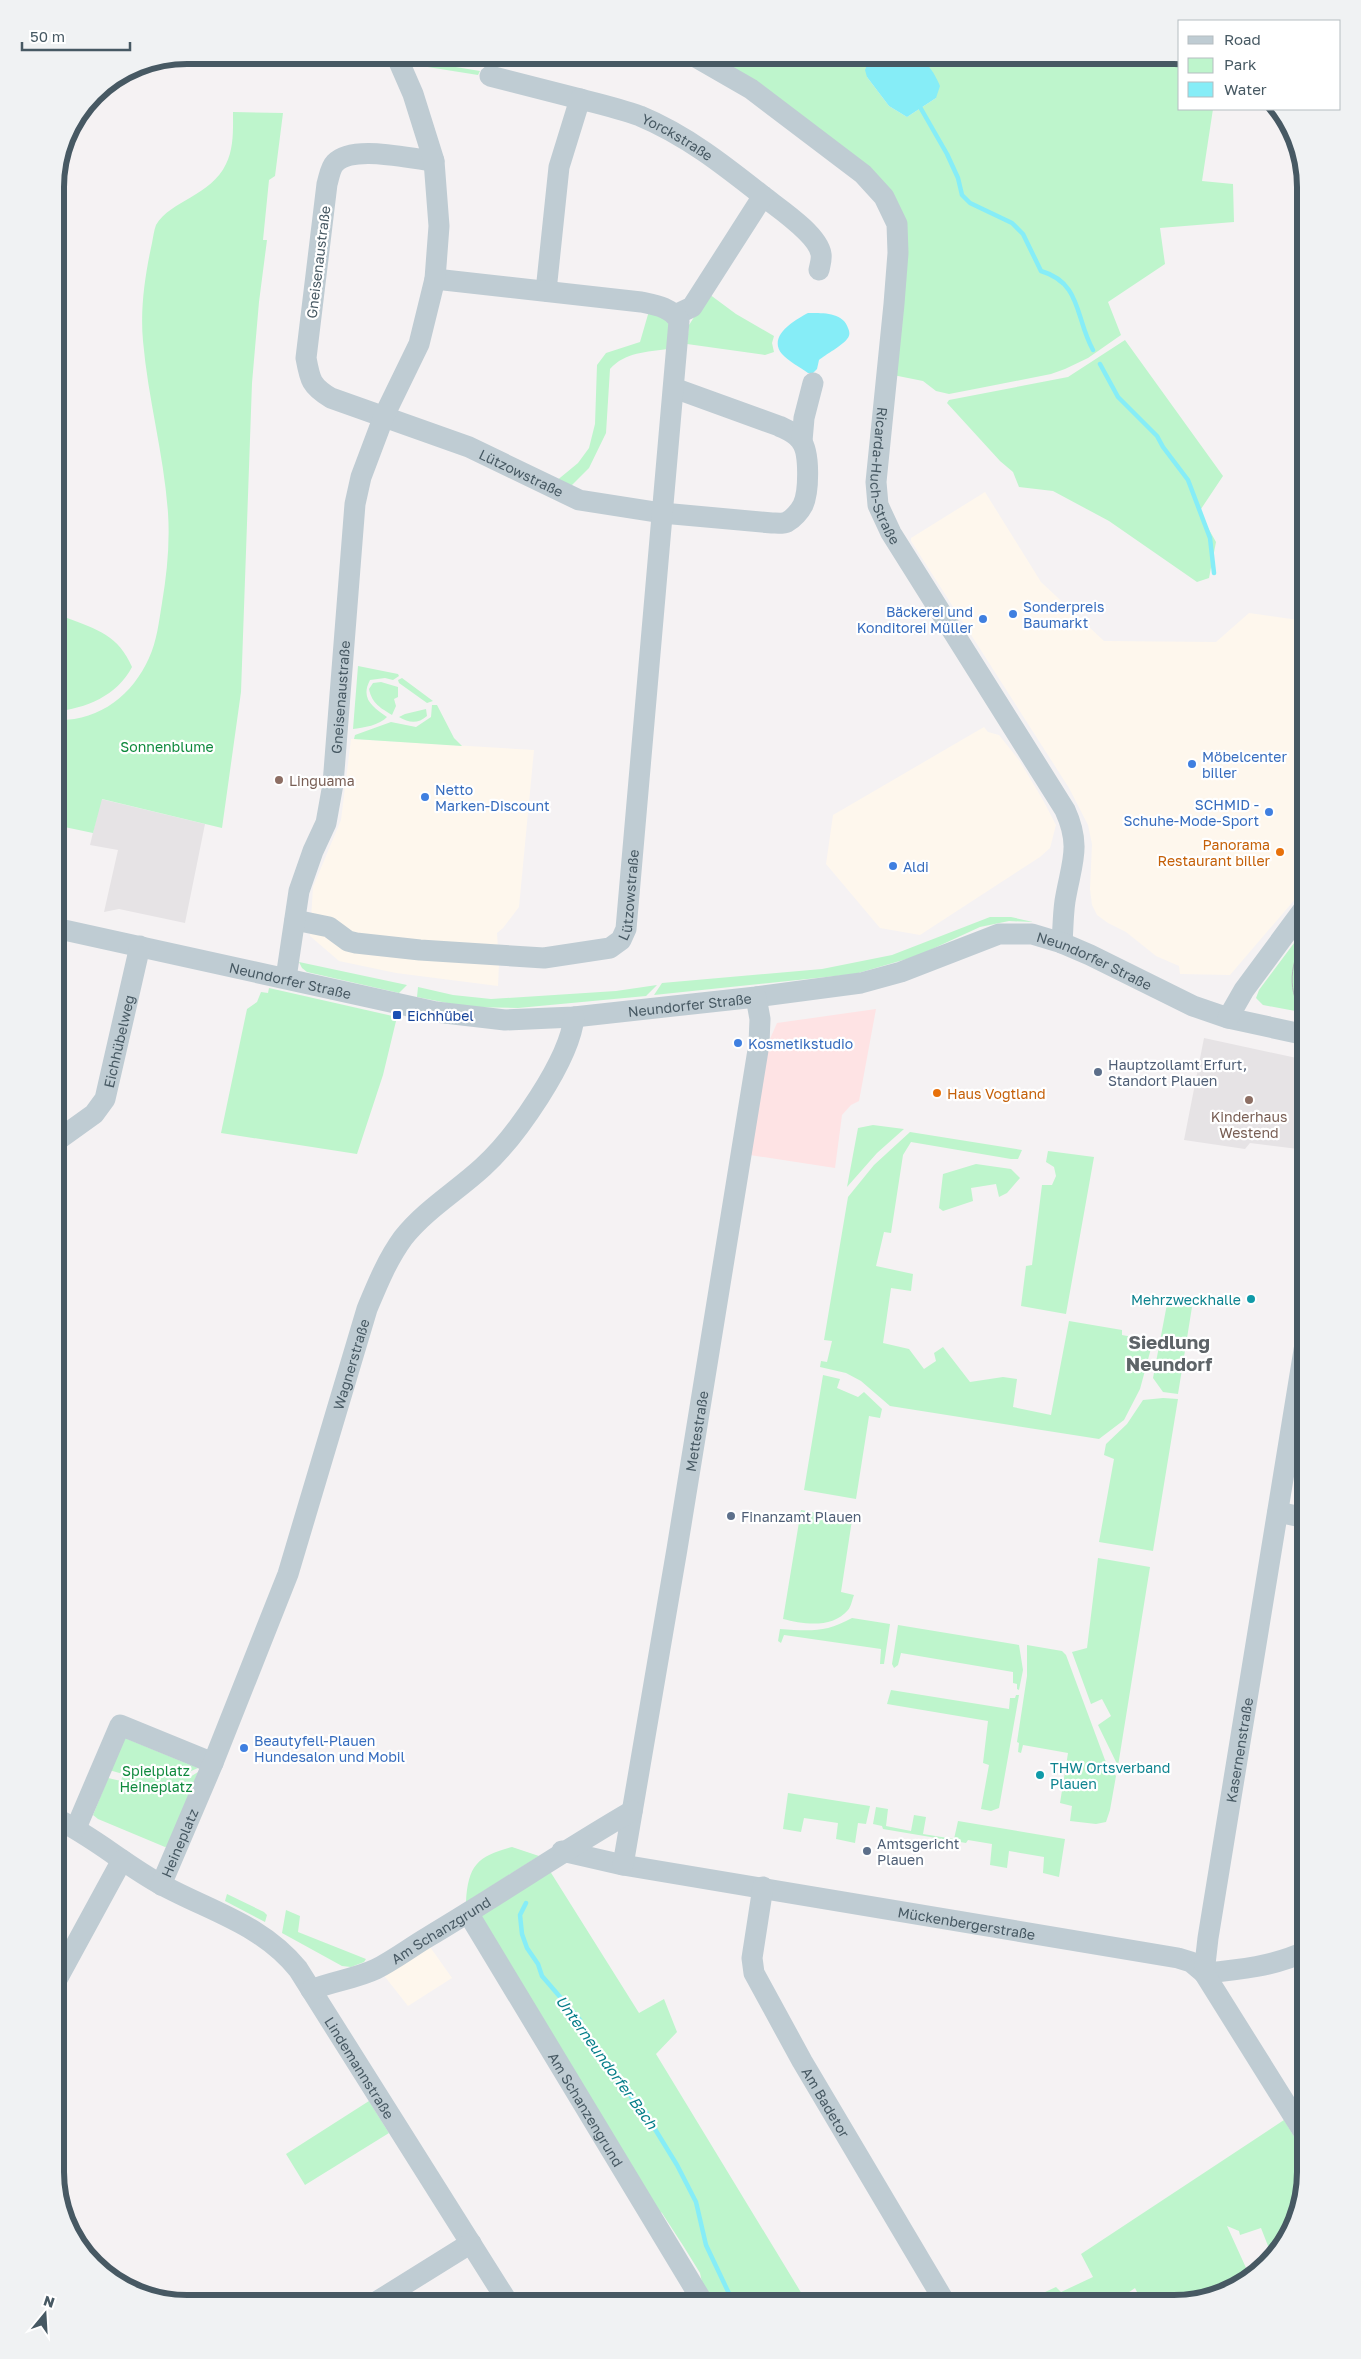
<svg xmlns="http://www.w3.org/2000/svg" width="1361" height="2359" viewBox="0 0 1361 2359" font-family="'Golos Text',sans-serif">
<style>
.commercial{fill:#fef7ed}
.education{fill:#e6e3e5}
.medical{fill:#fee3e4}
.green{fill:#bef5cc}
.water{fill:#86edf7}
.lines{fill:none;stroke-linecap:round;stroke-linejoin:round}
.stream{stroke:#86edf7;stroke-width:4.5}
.minor{stroke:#bfccd3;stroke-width:21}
.tram{stroke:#b4b9bd;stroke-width:1}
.shop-dot{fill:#3f7fe0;stroke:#fff;stroke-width:2}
.education-dot{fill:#8d6e63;stroke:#fff;stroke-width:2}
.food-dot{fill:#e8710a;stroke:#fff;stroke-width:2}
.transit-dot{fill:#1a4fb4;stroke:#fff;stroke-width:2}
.service-dot{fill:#5c6f8a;stroke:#fff;stroke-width:2}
.culture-dot{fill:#0f9aa8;stroke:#fff;stroke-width:2}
.labels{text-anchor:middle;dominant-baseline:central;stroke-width:4.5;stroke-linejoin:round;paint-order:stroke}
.street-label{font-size:14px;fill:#475963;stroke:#fff}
.shop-label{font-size:14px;fill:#366cbe;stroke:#fff;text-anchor:start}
.park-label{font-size:14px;fill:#0d893c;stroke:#fff}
.education-label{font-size:14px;fill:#785e54;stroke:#fff;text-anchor:start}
.food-label{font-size:14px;fill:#c56008;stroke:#fff;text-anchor:end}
.transit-label{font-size:14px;fill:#164399;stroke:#fff;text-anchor:start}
.service-label{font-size:14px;fill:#4e5e75;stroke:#fff;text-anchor:start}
.culture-label{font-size:14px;fill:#0d838f;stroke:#fff;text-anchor:end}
.water-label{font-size:15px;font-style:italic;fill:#057e89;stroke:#fff}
.district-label{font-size:19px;font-weight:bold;fill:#5e6468;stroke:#fff}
.rim{fill:none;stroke:#475963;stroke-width:6}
</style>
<rect width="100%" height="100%" fill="#f5f2f3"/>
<path class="commercial" d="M985 492 1041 582 1104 641 1216 642 1249 613 1306 621V892L1297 897 1230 975 1180 974 1179 966 1156 956 1126 932 1108 923 1097 915 1092 905 1090 889 1092 844 1088 825 1069 788 911 541V538Z
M984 727 988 732 999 735 1019 760 1043 800 1056 825 1050 848 1040 857 920 935 880 928 826 864 833 815Z
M351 739 534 750 519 907 503 928 497 933 499 964 498 986 396 973 339 961 310 936 313 887 341 820Z
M428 1944 452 1978 408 2006 382 1973Z"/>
<path class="education" d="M101 799 205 824 185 923 119 909 104 912 118 850 90 845Z
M1204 1038 1306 1060V1150L1250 1143 1245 1149 1184 1140Z"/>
<path class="medical" d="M876 1009 859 1101 851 1105 842 1115 835 1168 750 1155 766 1048 777 1023Z"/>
<path class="green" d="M709 55H871L868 60 867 77 889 106 907 117 936 98 928 66 915 55H1180V109H1213L1202 181 1233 184 1234 222 1160 228 1165 264 1108 302 1121 335 1088 358 1065 369 1051 374 980 388 949 394 936 391 923 381 893 375 903 219Z
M413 60 480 71 478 75 415 65Z
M233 112 283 113 275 176 269 180 263 240H267L259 302 252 383 241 692 222 828 102 799 93 833 55 825V720C98 722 132 696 149 658 157 641 159 621 162 603 167 573 170 543 168 513 164 455 148 399 143 341 140 309 145 275 152 243 153 238 154 230 156 225 171 200 211 196 226 164 234 148 233 129 233 112Z
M709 294 736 314 774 336 772 343 774 352 765 355 687 344 689 325Z
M649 311 667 319 672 332 668 349C647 352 625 352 610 369L606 433 589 468 568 489 555 482 578 463 589 448 595 424 597 365 606 353 640 342Z
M1125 340 1223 476 1199 512 1216 542 1209 578 1197 582 1109 521 1053 491 1019 487 1013 472 1000 461 947 403 949 400 1068 377Z
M67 618C97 629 119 636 132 667 117 696 86 708 55 712V622Z
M358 666 398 674 399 676 393 680 385 678 370 680C360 699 373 707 387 717 380 725 363 728 353 729Z
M402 678 433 701 427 703 399 683 398 680Z
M381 682 398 687V697L394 699 396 706 392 715C381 708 372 704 369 689L373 683Z
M432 705H437L454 738 462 746 354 739 355 735 391 722 416 727 431 717Z
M426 709 427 716C418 724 409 723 399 717L405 714Z
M990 917H1011L1033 922 1009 921 980 927 917 956 855 974 654 995 662 983 822 969 892 955Z
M1306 927V1013L1263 1005 1256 998 1259 990Z
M299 962 407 985 399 993 307 972 302 968Z
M657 985 646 996 518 1008 467 1007 417 997 418 987 453 995 491 999 616 991Z
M269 988 397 1017 383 1075 357 1154 221 1133 247 1009 257 1002 261 992 268 993Z
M873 1125 904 1129 877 1153 847 1187 858 1128Z
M910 1132 1022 1150 1018 1159H1011L911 1142 903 1155 891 1233 884 1232 876 1266 913 1274 911 1291 891 1288 883 1343 909 1349 924 1369 936 1361 934 1353 943 1347 970 1382 1003 1377 1017 1379 1013 1407 1051 1415 1069 1321 1122 1330V1335L1153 1341 1140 1389 1124 1420 1099 1439 890 1406 861 1381 846 1373 820 1367 821 1361 827 1362 832 1341 824 1340 848 1197 874 1165Z
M1048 1151 1094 1157 1066 1314 1021 1306 1026 1266 1032 1265 1042 1185H1052L1056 1176 1054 1167 1046 1162Z
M976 1164 1011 1169 1020 1178 1007 1193 999 1197 996 1184 971 1188 973 1201 943 1211 939 1208 943 1174Z
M1167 1304 1192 1307 1178 1394 1163 1392 1153 1378Z
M823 1375 840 1379 837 1388 858 1397 864 1392 882 1409 880 1418 869 1416 856 1499 804 1490Z
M1163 1398 1178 1399 1153 1551 1099 1542 1114 1459 1104 1455 1106 1444 1127 1424 1143 1400Z
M801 1510 852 1520 841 1592 854 1595C852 1600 851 1607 848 1610 832 1629 803 1624 783 1619Z
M1098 1558 1150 1567 1118 1766 1098 1725 1111 1716 1102 1699 1091 1704 1072 1652 1087 1648Z
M852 1618 890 1624 884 1664H880L881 1649 784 1635 781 1643 778 1641 780 1629C809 1631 825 1633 852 1618Z
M898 1625 1019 1645 1023 1670 1019 1690 1017 1689V1684L1013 1683V1672L901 1653 898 1665 894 1668 892 1664Z
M1027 1645 1062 1651 1066 1655 1105 1760 1116 1776 1110 1810 1106 1822 1096 1824 1070 1821 1072 1806 1060 1803 1068 1753 1023 1745 1021 1753 1018 1752 1019 1743 1017 1742 1027 1676Z
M891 1690 1009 1709 1010 1698H1015L1016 1695H1019L999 1808 991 1811 981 1809 989 1765 983 1763 988 1721 887 1704Z
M120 1736 198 1768 189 1772 191 1773 190 1777 198 1772 169 1846 165 1847 98 1819 93 1815 108 1778 121 1781 123 1774 109 1770Z
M788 1793 870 1806 866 1824 858 1823 855 1843 836 1839 838 1823 804 1818 801 1832 783 1829Z
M876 1807 888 1809 886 1826 911 1831 914 1815 926 1817 923 1834 954 1839 958 1821 1065 1839 1059 1877 1043 1873 1044 1857 1009 1851 1007 1868 990 1865 992 1844 968 1840 966 1843 883 1829 882 1826 873 1824Z
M512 1847 539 1856 466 1902C468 1865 478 1856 512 1847Z
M548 1868 639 2013 664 1999 677 2032 656 2054 808 2304H712L703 2287 700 2273 684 2247 662 2213 649 2204 477 1916Z
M227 1894 264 1912 267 1915 265 1922 225 1901Z
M286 1910 300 1916 298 1932 366 1959 364 1962 351 1967 342 1966 282 1933Z
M369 2101 389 2133 305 2185 286 2154Z
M1284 2120 1306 2156V2172L1285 2240 1283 2246 1272 2256 1261 2228 1240 2235 1239 2231 1227 2226 1247 2270 1256 2269 1232 2290 1174 2304H1143L1135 2288 1122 2297 1127 2304H1049L1043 2293 1056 2287 1061 2292 1093 2277 1081 2254Z"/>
<path class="water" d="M871 55C881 55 907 52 915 55 927 60 936 76 940 86L936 98 907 117 889 106 867 77 865 70Z
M808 313C822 313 843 312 848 328 850 332 850 336 847 339 843 345 825 355 819 360L817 369 813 373H808C800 367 788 361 782 354 767 336 795 320 808 313Z"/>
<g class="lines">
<path class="stream" d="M920 107 947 154 958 178 962 195 970 203 1012 223 1023 234 1041 271C1082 283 1075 318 1093 350
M1100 364 1118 397 1157 436 1163 447 1188 480 1210 538 1214 573
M526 1903 520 1915 522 1934 527 1948 538 1964 542 1976 580 2020 583 2031 608 2065 618 2074 634 2102 647 2113 650 2121 677 2165 696 2202 706 2245 734 2304"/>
<g class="minor">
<path id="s1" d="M692 55 751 89 863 174 884 197 897 224 898 253 894 304 876 482 878 505 891 533 1065 810C1082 847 1071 864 1065 901 1063 915 1063 929 1062 943"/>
<path d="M490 76 580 99"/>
<path id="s2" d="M434 161C409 159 353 144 335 163 330 168 329 178 327 184L306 358C310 380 311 386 331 398L469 447 579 500 662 513 772 523C776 523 783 524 787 522 793 519 800 511 803 505 809 492 810 452 801 441 796 433 787 430 779 426L674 388"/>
<path d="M763 196C778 208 818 234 821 254 822 259 820 265 819 270"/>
<path id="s3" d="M546 291 559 167 580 99C600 104 621 109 640 116 686 135 725 166 763 196L692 307 675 315"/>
<path d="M802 441 804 418 813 383"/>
<path id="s4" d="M295 920 329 927 348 941 356 943 420 950 544 958 610 948 621 940 626 929 679 321C671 307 655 305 641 302L435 279"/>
<path id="s5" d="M55 928 436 1012 505 1020 574 1017 756 997 861 983 901 972 999 934H1032L1062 943 1090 955 1193 1006 1228 1018 1306 1035"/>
<path id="s6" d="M286 978 299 891 313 851 326 823 333 784 355 504 361 477 384 416 419 344 435 279 439 226 434 161 413 94 396 55"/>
<path d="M1228 1018 1244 990 1306 906"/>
<path id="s7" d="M55 1142 94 1114 105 1099 140 946"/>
<path d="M1278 1512 1306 1518"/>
<path id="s8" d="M55 1818C93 1836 125 1865 162 1885 212 1912 261 1924 298 1969L509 2304"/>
<path d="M76 1828 120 1725 213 1763"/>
<path id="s9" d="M562 1851 623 1865 1178 1958 1191 1962 1204 1973C1239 1970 1275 1966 1306 1951"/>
<path id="s10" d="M623 1865 677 1549 759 1044 760 1019 756 997"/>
<path id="s11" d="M161 1885 213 1763 288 1574 367 1309C377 1285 387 1260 403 1238 425 1210 457 1191 483 1167 515 1138 570 1060 574 1017"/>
<path id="s12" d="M763 1887 752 1958 754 1973 802 2061 946 2304"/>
<path id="s13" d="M468 1913 704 2304"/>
<path d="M55 1983 122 1860"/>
<path id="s14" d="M311 1990C333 1981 355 1979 376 1969 394 1960 411 1947 428 1937 497 1896 563 1851 632 1811"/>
<path id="s15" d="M1306 2136 1204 1973 1208 1938 1306 1338"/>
<path d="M373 2304 471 2243"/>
</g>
<path class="tram" d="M1306 1017C1285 993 1290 961 1306 936"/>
</g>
<g class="shop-dot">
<circle cx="1013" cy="614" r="5"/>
<circle cx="983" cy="619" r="5"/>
<circle cx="1192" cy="764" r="5"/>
<circle cx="425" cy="797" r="5"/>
<circle cx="1269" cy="812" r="5"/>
<circle cx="893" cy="866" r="5"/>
<circle cx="738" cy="1043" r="5"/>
<circle cx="244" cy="1748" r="5"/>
</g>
<g class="education-dot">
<circle cx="279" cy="780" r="5"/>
<circle cx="1249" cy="1100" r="5"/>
</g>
<g class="food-dot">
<circle cx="1280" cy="852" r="5"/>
<circle cx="937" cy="1093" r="5"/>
</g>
<rect class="transit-dot" x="392" y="1010" width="10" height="10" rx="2.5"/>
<g class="service-dot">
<circle cx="1098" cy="1072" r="5"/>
<circle cx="731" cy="1516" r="5"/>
<circle cx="867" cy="1851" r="5"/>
</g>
<g class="culture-dot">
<circle cx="1251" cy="1299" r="5"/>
<circle cx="1040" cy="1775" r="5"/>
</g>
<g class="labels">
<g class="street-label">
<text stroke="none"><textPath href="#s3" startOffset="301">Yorckstraße</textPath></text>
<text transform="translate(318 262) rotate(-83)">Gneisenaustraße</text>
<text stroke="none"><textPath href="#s2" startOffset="554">Lützowstraße</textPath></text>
<text stroke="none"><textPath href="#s1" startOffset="524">Ricarda-Huch-Straße</textPath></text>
<text stroke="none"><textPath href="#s6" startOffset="288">Gneisenaustraße</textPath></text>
<text stroke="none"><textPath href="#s4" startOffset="382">Lützowstraße</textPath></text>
<text stroke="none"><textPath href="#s5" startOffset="1065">Neundorfer Straße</textPath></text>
<text stroke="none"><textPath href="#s5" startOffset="241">Neundorfer Straße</textPath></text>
<text stroke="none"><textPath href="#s5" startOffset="645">Neundorfer Straße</textPath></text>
<text stroke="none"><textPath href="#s7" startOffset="126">Eichhübelweg</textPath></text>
<text stroke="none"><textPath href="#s11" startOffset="555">Wagnerstraße</textPath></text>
<text stroke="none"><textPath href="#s10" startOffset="440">Mettestraße</textPath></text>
<text stroke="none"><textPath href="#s15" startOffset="418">Kasernenstraße</textPath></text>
<text stroke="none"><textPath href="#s11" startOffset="46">Heineplatz</textPath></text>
<text stroke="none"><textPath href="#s9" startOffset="411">Mückenbergerstraße</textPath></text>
<text stroke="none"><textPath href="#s14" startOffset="144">Am Schanzgrund</textPath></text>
<text stroke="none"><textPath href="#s8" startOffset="404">Lindemannstraße</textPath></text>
<text stroke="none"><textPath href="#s12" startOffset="235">Am Badetor</textPath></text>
<text stroke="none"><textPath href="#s13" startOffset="229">Am Schanzengrund</textPath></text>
</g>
<g class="shop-label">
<text x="1023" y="606">Sonderpreis<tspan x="1023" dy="16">Baumarkt</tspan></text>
<text x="973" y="611" text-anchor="end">Bäckerei und<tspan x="973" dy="16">Konditorei Müller</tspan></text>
<text x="1202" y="756">Möbelcenter<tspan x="1202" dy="16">biller</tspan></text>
<text x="435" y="789">Netto<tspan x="435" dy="16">Marken-Discount</tspan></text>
<text x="1259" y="804" text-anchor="end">SCHMID -<tspan x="1259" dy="16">Schuhe-Mode-Sport</tspan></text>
<text x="903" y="866">Aldi</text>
<text x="748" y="1043">Kosmetikstudio</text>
<text x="254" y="1740">Beautyfell-Plauen<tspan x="254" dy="16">Hundesalon und Mobil</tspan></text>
</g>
<g class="park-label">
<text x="167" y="746">Sonnenblume</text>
<text x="156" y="1770">Spielplatz<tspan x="156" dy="16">Heineplatz</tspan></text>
</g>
<g class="education-label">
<text x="289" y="780">Linguama</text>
<text x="1249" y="1116" text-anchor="middle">Kinderhaus<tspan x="1249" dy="16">Westend</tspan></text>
</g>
<g class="food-label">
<text x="1270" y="844">Panorama<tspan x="1270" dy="16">Restaurant biller</tspan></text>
<text x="947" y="1093" text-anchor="start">Haus Vogtland</text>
</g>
<g class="transit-label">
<text x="407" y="1015">Eichhübel</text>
</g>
<g class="service-label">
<text x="1108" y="1064">Hauptzollamt Erfurt,<tspan x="1108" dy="16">Standort Plauen</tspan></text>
<text x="741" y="1516">Finanzamt Plauen</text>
<text x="877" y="1843">Amtsgericht<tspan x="877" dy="16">Plauen</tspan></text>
</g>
<g class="culture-label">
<text x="1241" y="1299">Mehrzweckhalle</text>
<text x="1050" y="1767" text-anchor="start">THW Ortsverband<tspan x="1050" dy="16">Plauen</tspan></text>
</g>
<g class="water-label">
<text transform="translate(607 2062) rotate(54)">Unterneundorfer Bach</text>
</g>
<g class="district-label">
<text x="1169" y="1341">Siedlung<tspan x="1169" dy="22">Neundorf</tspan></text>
</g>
</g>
<path d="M0 0H1361V2359H0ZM187 64H1174A123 123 0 0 1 1297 187V2172A123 123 0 0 1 1174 2295H187A123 123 0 0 1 64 2172V187A123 123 0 0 1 187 64Z" fill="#f0f2f3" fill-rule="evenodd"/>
<path class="rim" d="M187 64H1174A123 123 0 0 1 1297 187V2172A123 123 0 0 1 1174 2295H187A123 123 0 0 1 64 2172V187A123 123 0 0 1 187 64Z"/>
<rect x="1178" y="20" width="162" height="90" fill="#ffffff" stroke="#b5bdc1"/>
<rect x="1188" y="36" width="25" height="8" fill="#bfccd3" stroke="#b5bdc1"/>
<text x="1224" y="45" font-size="15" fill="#475963">Road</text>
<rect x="1188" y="58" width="25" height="15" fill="#bef5cc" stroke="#b5bdc1"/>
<text x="1224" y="70" font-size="15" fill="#475963">Park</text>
<rect x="1188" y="82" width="25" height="15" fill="#86edf7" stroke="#b5bdc1"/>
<text x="1224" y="95" font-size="15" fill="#475963">Water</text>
<g transform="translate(45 2314) rotate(18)" stroke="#ffffff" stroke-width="4" paint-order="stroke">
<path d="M0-4L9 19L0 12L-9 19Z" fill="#475963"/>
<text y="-8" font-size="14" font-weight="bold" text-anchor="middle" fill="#475963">N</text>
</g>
<path d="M22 42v8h108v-8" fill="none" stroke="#475963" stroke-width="2.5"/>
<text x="30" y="42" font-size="15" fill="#475963" stroke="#ffffff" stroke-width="4" paint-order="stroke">50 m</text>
</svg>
